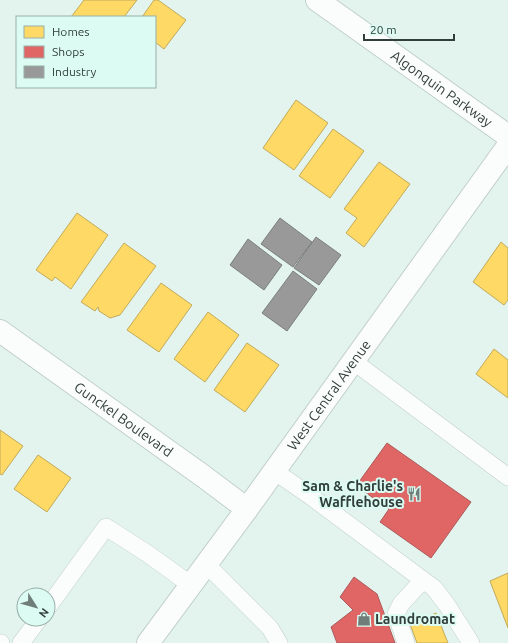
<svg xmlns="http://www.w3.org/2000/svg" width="508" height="643" viewBox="0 0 508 643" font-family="Ubuntu,sans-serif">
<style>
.homes{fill:#ffd966;stroke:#c1aa59}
.shops{fill:#e06666;stroke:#ac5a59}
.industry{fill:#999;stroke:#7a7e7c}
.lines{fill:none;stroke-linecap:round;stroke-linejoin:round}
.service-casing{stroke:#c2cfcb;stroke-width:18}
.minor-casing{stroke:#c2cfcb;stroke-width:24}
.secondary-casing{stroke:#c2cfcb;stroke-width:24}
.service{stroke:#fbfdfd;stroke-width:17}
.minor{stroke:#fbfdfd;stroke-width:22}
.secondary{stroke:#fbfdfd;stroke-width:22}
.labels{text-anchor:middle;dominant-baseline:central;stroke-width:4;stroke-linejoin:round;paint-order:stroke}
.street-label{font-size:14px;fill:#313e3a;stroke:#dcfbf2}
.poi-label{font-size:14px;font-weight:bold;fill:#313e3a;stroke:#dcfbf2;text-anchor:end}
</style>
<rect width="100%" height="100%" fill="#e3f4ef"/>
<path class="homes" d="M84 0H137L124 17H71Z
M154 0H158L186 20 164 49 155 42V17H142Z
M296 100 328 123 294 170 263 148Z
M333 129 364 151 330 198 299 176Z
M379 162 410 184 364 247 346 233 357 218 344 209Z
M77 213 108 235 71 289 55 277 52 281 36 270Z
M501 242 508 248V300L504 305 473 282Z
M124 243 156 266 120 315 110 318 99 311 98 307 95 311 81 302Z
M161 283 192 305 159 352 127 330Z
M208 312 239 335 205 382 174 359Z
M247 343 279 365 245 412 214 390Z
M494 349 508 360V398L476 374Z
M0 430 23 446 2 475 0 474Z
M38 455 71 478 47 512 14 489Z
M508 573V628L490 581Z
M436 613 448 643H417L410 624Z"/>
<path class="shops" d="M387 443 471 502 431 558 380 522 389 509 356 486Z
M354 577 377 594 395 643H337L331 627 353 610 340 597Z"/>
<path class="industry" d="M280 218 312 242 293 267 261 244Z
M316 237 341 255 319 285 294 268Z
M248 239 282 265 264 290 230 265Z
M293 271 317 289 287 331 262 313Z"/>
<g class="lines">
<g class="service-casing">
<path id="service" d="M353 361 508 477
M274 471 309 495 423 580 434 588 447 605 471 643
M206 564 270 628 279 643
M48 607 106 527 148 554 191 585
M0 643H1
M21 643 39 619
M406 643 396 614 401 604 423 580"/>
</g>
<g class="minor-casing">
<g id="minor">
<path id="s1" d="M317 0 508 136"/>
<path id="s2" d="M0 331 203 476 247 509"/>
</g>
</g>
<g class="secondary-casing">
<g id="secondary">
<path id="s3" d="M148 643 247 509 508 146"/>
</g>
</g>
<use href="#service" class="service"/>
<use href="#minor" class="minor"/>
<use href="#secondary" class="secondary"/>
</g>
<defs>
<g id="restaurant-bare" transform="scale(1.08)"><path d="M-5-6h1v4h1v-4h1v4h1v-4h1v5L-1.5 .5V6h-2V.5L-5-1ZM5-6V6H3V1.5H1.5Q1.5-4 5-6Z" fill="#6f7e79" stroke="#dcfbf2" stroke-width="2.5" paint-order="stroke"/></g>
<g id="shop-bare" transform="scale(1.08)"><path d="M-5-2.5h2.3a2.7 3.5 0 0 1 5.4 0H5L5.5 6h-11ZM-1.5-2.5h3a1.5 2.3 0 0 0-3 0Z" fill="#6f7e79" stroke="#dcfbf2" stroke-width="2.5" paint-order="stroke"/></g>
</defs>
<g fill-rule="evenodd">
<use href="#restaurant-bare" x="414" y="494"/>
<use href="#shop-bare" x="364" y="619"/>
</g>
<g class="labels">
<g class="street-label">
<text stroke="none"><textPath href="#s1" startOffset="153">Algonquin Parkway</textPath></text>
<text stroke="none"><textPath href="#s3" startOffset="307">West Central Avenue</textPath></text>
<text stroke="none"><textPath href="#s2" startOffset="152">Gunckel Boulevard</textPath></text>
</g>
<g class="poi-label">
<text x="403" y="486">Sam &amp; Charlie's<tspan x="403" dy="16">Wafflehouse</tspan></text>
<text x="375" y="619" text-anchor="start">Laundromat</text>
</g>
</g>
<rect x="16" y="16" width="140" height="72" fill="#dcfbf2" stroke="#98afa8"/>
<rect x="24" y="26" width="20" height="12" fill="#ffd966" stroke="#98afa8"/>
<text x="52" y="36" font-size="12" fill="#313e3a">Homes</text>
<rect x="24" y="46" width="20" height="12" fill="#e06666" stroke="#98afa8"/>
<text x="52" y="56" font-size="12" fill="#313e3a">Shops</text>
<rect x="24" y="66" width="20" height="12" fill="#999999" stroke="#98afa8"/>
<text x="52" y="76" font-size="12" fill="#313e3a">Industry</text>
<g transform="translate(36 607) rotate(127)"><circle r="19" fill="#dcfbf2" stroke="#98afa8"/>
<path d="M0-3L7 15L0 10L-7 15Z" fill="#6f7e79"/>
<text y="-6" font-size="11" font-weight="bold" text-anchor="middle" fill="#313e3a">N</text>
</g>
<path d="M364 34v6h90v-6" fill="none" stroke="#313e3a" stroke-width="2"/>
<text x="370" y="34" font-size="12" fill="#313e3a" stroke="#dcfbf2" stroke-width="3" paint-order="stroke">20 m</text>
</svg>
